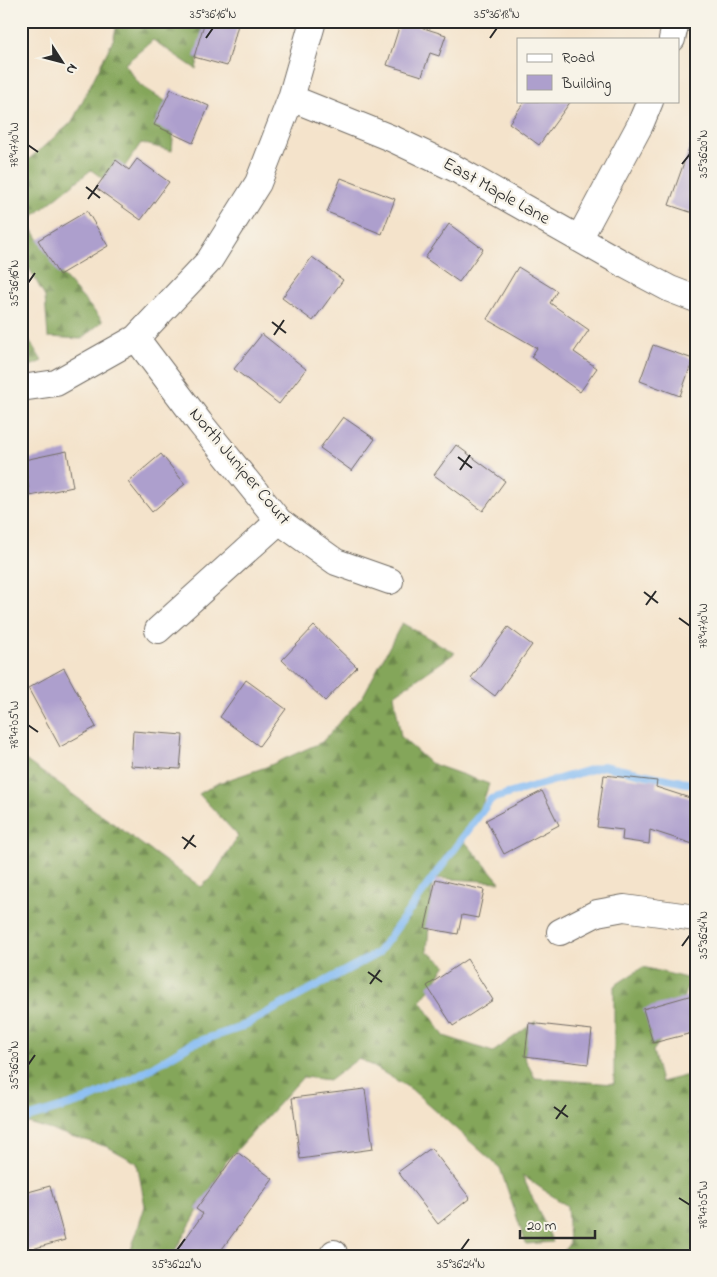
<svg xmlns="http://www.w3.org/2000/svg" width="717" height="1277" viewBox="0 0 717 1277" font-family="'Indie Flower',sans-serif">
<style>
.forest{fill:url(#forest-firs);stroke:#586842}
.lines{fill:none;stroke-linecap:round;stroke-linejoin:round}
.stream{stroke:#84bbf4;stroke-width:8}
.building{fill:#ad9fcd}
.street-casing{stroke:#716b63;stroke-width:28}
.street{stroke:#fff;stroke-width:26}
.ticks{fill:none;stroke:#2b2b2b;stroke-width:2}
.labels{text-anchor:middle;dominant-baseline:central;stroke-width:5;stroke-linejoin:round;paint-order:stroke}
.street-label{font-size:18px;fill:#2b2b2b;stroke:#f7f3e8}
.neatline{fill:none;stroke:#2b2b2b;stroke-width:2}
.ticks-label{font-size:12px;text-anchor:middle;fill:#2b2b2b}
</style>
<defs>
<pattern id="forest-firs" width="22" height="20" patternUnits="userSpaceOnUse" patternTransform="scale(1.25)"><rect width="22" height="20" fill="#84a65a"/><path d="M5 1l3.5 6h-7zM16 11l3.5 6h-7z" fill="#6c874b"/></pattern>
</defs>
<rect width="100%" height="100%" fill="#f7f3e8"/>
<filter id="ink" filterUnits="userSpaceOnUse"><feTurbulence type="fractalNoise" baseFrequency=".02" numOctaves="2"/><feDisplacementMap in="SourceGraphic" scale="10" xChannelSelector="R" yChannelSelector="G"/><feConvolveMatrix kernelMatrix="1 2 1 2 8 2 1 2 1" color-interpolation-filters="sRGB"/></filter>
<filter id="wash" filterUnits="userSpaceOnUse"><feTurbulence type="fractalNoise" baseFrequency=".0096" numOctaves="4" result="noise"/><feDisplacementMap in="SourceGraphic" scale="20" xChannelSelector="R" yChannelSelector="G"/><feGaussianBlur stdDeviation="1.12" result="paint"/><feColorMatrix in="noise" values="0 0 0 0 0 0 0 0 0 0 0 0 0 0 0 0 0 1.4 0 .05"/><feComposite in="paint" operator="in"/></filter>
<g filter="url(#wash)">
<rect width="100%" height="100%" fill="#f4e3cb"/>
<path class="forest" d="M118 21H203L206 24 196 69 153 40 125 64 140 85 170 104 174 126 172 151 141 143 112 185 91 170 27 221 58 270 103 321 81 339 48 337 45 297 21 253V166L72 122 113 40Z
M21 327 42 361 21 370Z
M402 623 455 653 394 695 401 737 430 763 489 784 479 814 460 836 500 882 433 878 427 951 446 965 421 1001 444 1036 493 1052 536 1021 524 1057 535 1078 614 1084V986L643 967 690 979 676 1018 653 1051 661 1082 696 1073V1256H560L569 1244 567 1206 522 1175 553 1242 526 1244 500 1168 411 1089 359 1058 330 1080 303 1077 226 1162 172 1256H129L145 1206 137 1163 108 1147 21 1121V757L201 887 213 876 238 836 199 794 218 783 266 767 322 742 363 696Z"/>
<g class="lines">
<path class="stream" d="M21 1120 86 1100 136 1077 191 1044 239 1028 378 953 491 799 603 766 696 785"/>
</g>
<g id="blocks">
<path class="building" d="M205 21H239L227 66 194 57Z
M401 21 446 35 439 56 430 53 422 76 387 65Z
M171 89 209 106 193 143 154 125Z
M525 101H571L539 145 509 123Z
M693 137 696 138V214L669 205Z
M137 159 169 182 141 220 96 188 116 160 129 170Z
M341 178 395 199 382 234 327 212Z
M87 211 108 246 59 275 38 240Z
M449 224 483 249 459 282 425 258Z
M312 257 343 280 313 321 282 298Z
M518 267 557 291 550 303 589 330 574 352 597 368 580 392 531 357 537 348 487 319Z
M262 334 306 369 279 404 234 369Z
M653 345 693 359 680 396 640 381Z
M343 417 375 439 352 471 320 448Z
M456 445 505 481 483 511 434 475Z
M67 451 73 487 30 496 24 460Z
M161 454 185 484 152 512 128 482Z
M314 626 357 667 325 701 282 660Z
M508 627 532 645 495 696 471 678Z
M64 668 96 727 60 747 28 688Z
M246 680 286 709 259 746 220 717Z
M133 731 183 735 180 769 131 766Z
M604 775 657 781 656 787 696 800V845L650 830 649 844 622 840 623 830 597 827Z
M542 791 559 825 504 854 486 820Z
M436 879 484 890 478 918 462 915 458 934 425 928Z
M467 959 493 1000 453 1026 427 986Z
M696 994V1032L653 1043 643 1009Z
M529 1023 592 1030 588 1064 525 1056Z
M365 1089 373 1149 300 1159 292 1098Z
M431 1148 470 1198 438 1224 398 1172Z
M237 1152 273 1179 217 1256H173L203 1214 196 1209Z
M50 1186 65 1240 21 1252V1194Z"/>
</g>
</g>
<g filter="url(#ink)">
<use href="#blocks" fill-opacity="0" stroke="#716b63" stroke-width="1"/>
<g class="lines">
<g class="street-casing">
<path id="street" d="M672 39 676 21
M291 98 393 139 456 169 627 266 670 289 696 299
M579 239 640 125 650 101
M136 338 200 423 279 521 336 562 390 581
M21 388 56 383 136 338 209 261 258 183 291 98 313 21
M158 630 279 521
M560 932 597 913 624 908 696 918
M332 1256 334 1253"/>
</g>
<use href="#street" class="street"/>
</g>
</g>
<path class="ticks" d="M206 38 213 28M490 38 497 28M28 145 38 152M682 164 690 154M86 187 100 198M88 199 98 185M28 283 35 273M272 322 286 333M274 335 284 320M458 457 472 468M460 470 470 455M644 592 658 603M646 605 656 591M679 618 690 626M28 725 38 732M182 837 196 847M184 849 194 835M682 946 690 935M368 972 382 982M370 984 380 970M28 1065 35 1055M554 1107 568 1117M556 1119 566 1105M679 1198 690 1205M177 1250 185 1239M461 1250 469 1239"/>
<g class="labels">
<g class="street-label">
<text transform="translate(496 192) rotate(29)">East Maple Lane</text>
<text transform="translate(239 467) rotate(50)">North Juniper Court</text>
</g>
</g>
<rect width="717" height="1277" fill="none" stroke="#f7f3e8" stroke-width="55"/>
<rect x="517" y="38" width="162" height="65" fill="#f7f3e8" stroke="#a5a39c"/>
<rect x="527" y="54" width="25" height="8" fill="#ffffff" stroke="#a5a39c"/>
<text x="562" y="62" font-size="15" fill="#2b2b2b">Road</text>
<rect x="527" y="75" width="25" height="15" fill="#ad9fcd" stroke="#a5a39c"/>
<text x="562" y="88" font-size="15" fill="#2b2b2b">Building</text>
<g transform="translate(62 62) rotate(126)" stroke="#f7f3e8" stroke-width="4" paint-order="stroke">
<path d="M0-4L9 19L0 12L-9 19Z" fill="#2b2b2b"/>
<text y="-8" font-size="14" font-weight="bold" text-anchor="middle" fill="#2b2b2b">N</text>
</g>
<path d="M520 1230v8h75v-8" fill="none" stroke="#2b2b2b" stroke-width="2.5"/>
<text x="527" y="1230" font-size="15" fill="#2b2b2b" stroke="#f7f3e8" stroke-width="4" paint-order="stroke">20 m</text>
<rect x="28" y="28" width="662" height="1222" class="neatline"/>
<g class="ticks-label">
<text x="213" y="18">35°36'16"N</text>
<text x="497" y="18">35°36'18"N</text>
<text transform="translate(14 145) rotate(-90)" y="4">78°47'10"W</text>
<text transform="translate(703 154) rotate(-90)" y="4">35°36'20"N</text>
<text transform="translate(14 283) rotate(-90)" y="4">35°36'16"N</text>
<text transform="translate(703 626) rotate(-90)" y="4">78°47'10"W</text>
<text transform="translate(14 725) rotate(-90)" y="4">78°47'05"W</text>
<text transform="translate(703 935) rotate(-90)" y="4">35°36'24"N</text>
<text transform="translate(14 1065) rotate(-90)" y="4">35°36'20"N</text>
<text transform="translate(703 1205) rotate(-90)" y="4">78°47'05"W</text>
<text x="177" y="1268">35°36'22"N</text>
<text x="461" y="1268">35°36'24"N</text>
</g>
</svg>
